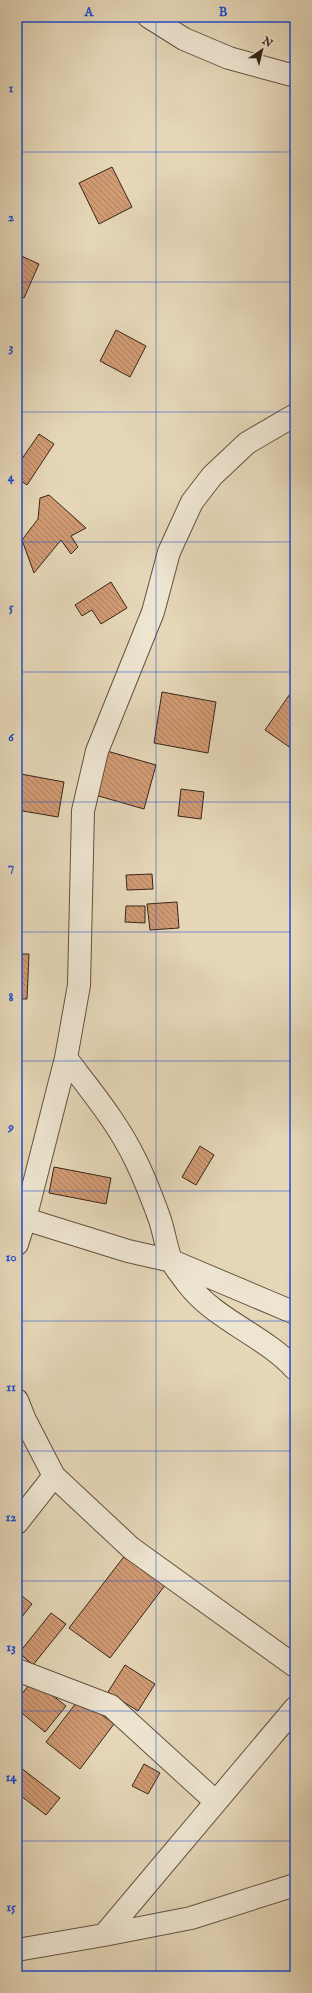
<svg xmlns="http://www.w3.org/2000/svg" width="312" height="1993" viewBox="0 0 312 1993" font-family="'IM FELL English',serif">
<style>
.building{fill:url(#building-back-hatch);stroke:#382518}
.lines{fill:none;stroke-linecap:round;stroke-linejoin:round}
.street-casing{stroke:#635240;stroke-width:24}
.street{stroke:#eee5d1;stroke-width:22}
.grid{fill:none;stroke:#1d4ed8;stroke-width:1;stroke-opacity:0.55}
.neatline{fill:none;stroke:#1d4ed8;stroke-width:1.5}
.grid-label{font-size:13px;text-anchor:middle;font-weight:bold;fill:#1d4ed8}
</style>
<defs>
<pattern id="building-back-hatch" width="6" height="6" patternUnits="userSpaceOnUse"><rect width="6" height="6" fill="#d19b74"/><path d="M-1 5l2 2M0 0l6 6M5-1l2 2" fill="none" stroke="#ab7e5e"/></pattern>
</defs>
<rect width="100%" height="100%" fill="#e5d7b8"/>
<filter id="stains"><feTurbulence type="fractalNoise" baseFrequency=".005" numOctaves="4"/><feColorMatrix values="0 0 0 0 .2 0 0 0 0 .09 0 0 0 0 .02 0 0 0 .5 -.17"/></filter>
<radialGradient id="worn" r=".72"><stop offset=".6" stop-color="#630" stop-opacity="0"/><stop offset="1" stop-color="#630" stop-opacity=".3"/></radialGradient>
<path class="building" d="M112 167 132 207 99 224 79 183Z
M17 254 39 264 24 298 17 295Z
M116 330 146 346 130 377 100 361Z
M39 434 54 444 27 485 17 478V466Z
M49 495 86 528 71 536 78 547 71 554 61 540 34 573 22 540 38 519 40 498Z
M111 582 127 608 101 624 92 610 82 616 75 605Z
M162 692 216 702 208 753 154 743Z
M290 694 295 697V751L265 730Z
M107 751 156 765 144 809 95 795Z
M21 774 64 782 58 817 17 810Z
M181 789 204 792 201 819 178 816Z
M152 874 153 889 127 890 126 875Z
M177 902 179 928 150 930 147 904Z
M126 906H145V923L125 922Z
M17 954H29L27 999H17Z
M200 1146 214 1155 196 1185 182 1177Z
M54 1167 111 1178 106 1204 49 1193Z
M126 1554 166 1584 110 1658 69 1628Z
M17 1592 32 1604 17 1623Z
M51 1613 66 1624 33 1665 19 1653Z
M125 1665 155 1684 138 1711 108 1692Z
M33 1680 66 1706 45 1732 17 1709V1700Z
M80 1698 114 1724 80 1769 46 1742Z
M144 1764 160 1773 148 1794 132 1786Z
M21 1768 60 1798 46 1815 17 1793V1773Z"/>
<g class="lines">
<g class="street-casing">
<path id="street" d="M149 17 184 39 229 58 295 76
M66 1058C91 1091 118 1123 136 1161 145 1179 152 1198 159 1217 164 1231 166 1247 171 1260 175 1268 182 1276 187 1283 216 1321 264 1335 295 1369
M17 1224 25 1219 128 1251 172 1261 295 1313
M17 1244 25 1219 66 1058 79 985 83 811 97 751 153 612 169 552 192 502 212 476 247 443 295 415
M17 1400 25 1420 54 1476 131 1548 295 1666
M17 1523 54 1476
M17 1670 111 1706 216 1802
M104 1935 295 1708
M17 1950 104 1935 191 1918 295 1885"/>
</g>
<use href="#street" class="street"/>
</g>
<path class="grid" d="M156 17V1976M17 152H295M17 282H295M17 412H295M17 542H295M17 672H295M17 802H295M17 932H295M17 1061H295M17 1191H295M17 1321H295M17 1451H295M17 1581H295M17 1711H295M17 1841H295"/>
<rect width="312" height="1993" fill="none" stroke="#e5d7b8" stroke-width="44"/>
<g transform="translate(262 50) rotate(35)" stroke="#eee5d1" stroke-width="3" paint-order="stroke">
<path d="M0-3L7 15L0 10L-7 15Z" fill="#382518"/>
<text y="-6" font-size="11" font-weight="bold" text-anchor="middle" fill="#382518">N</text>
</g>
<rect x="22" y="22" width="268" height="1949" class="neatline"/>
<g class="grid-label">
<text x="89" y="16">A</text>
<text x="223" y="16">B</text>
<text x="11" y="92">1</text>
<text x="11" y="221">2</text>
<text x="11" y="351">3</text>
<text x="11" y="481">4</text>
<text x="11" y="611">5</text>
<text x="11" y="741">6</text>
<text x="11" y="871">7</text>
<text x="11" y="1001">8</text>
<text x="11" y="1131">9</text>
<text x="11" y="1261">10</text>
<text x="11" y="1391">11</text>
<text x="11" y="1521">12</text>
<text x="11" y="1651">13</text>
<text x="11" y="1781">14</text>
<text x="11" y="1911">15</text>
</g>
<rect width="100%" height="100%" filter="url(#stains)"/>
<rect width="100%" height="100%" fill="url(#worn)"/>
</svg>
